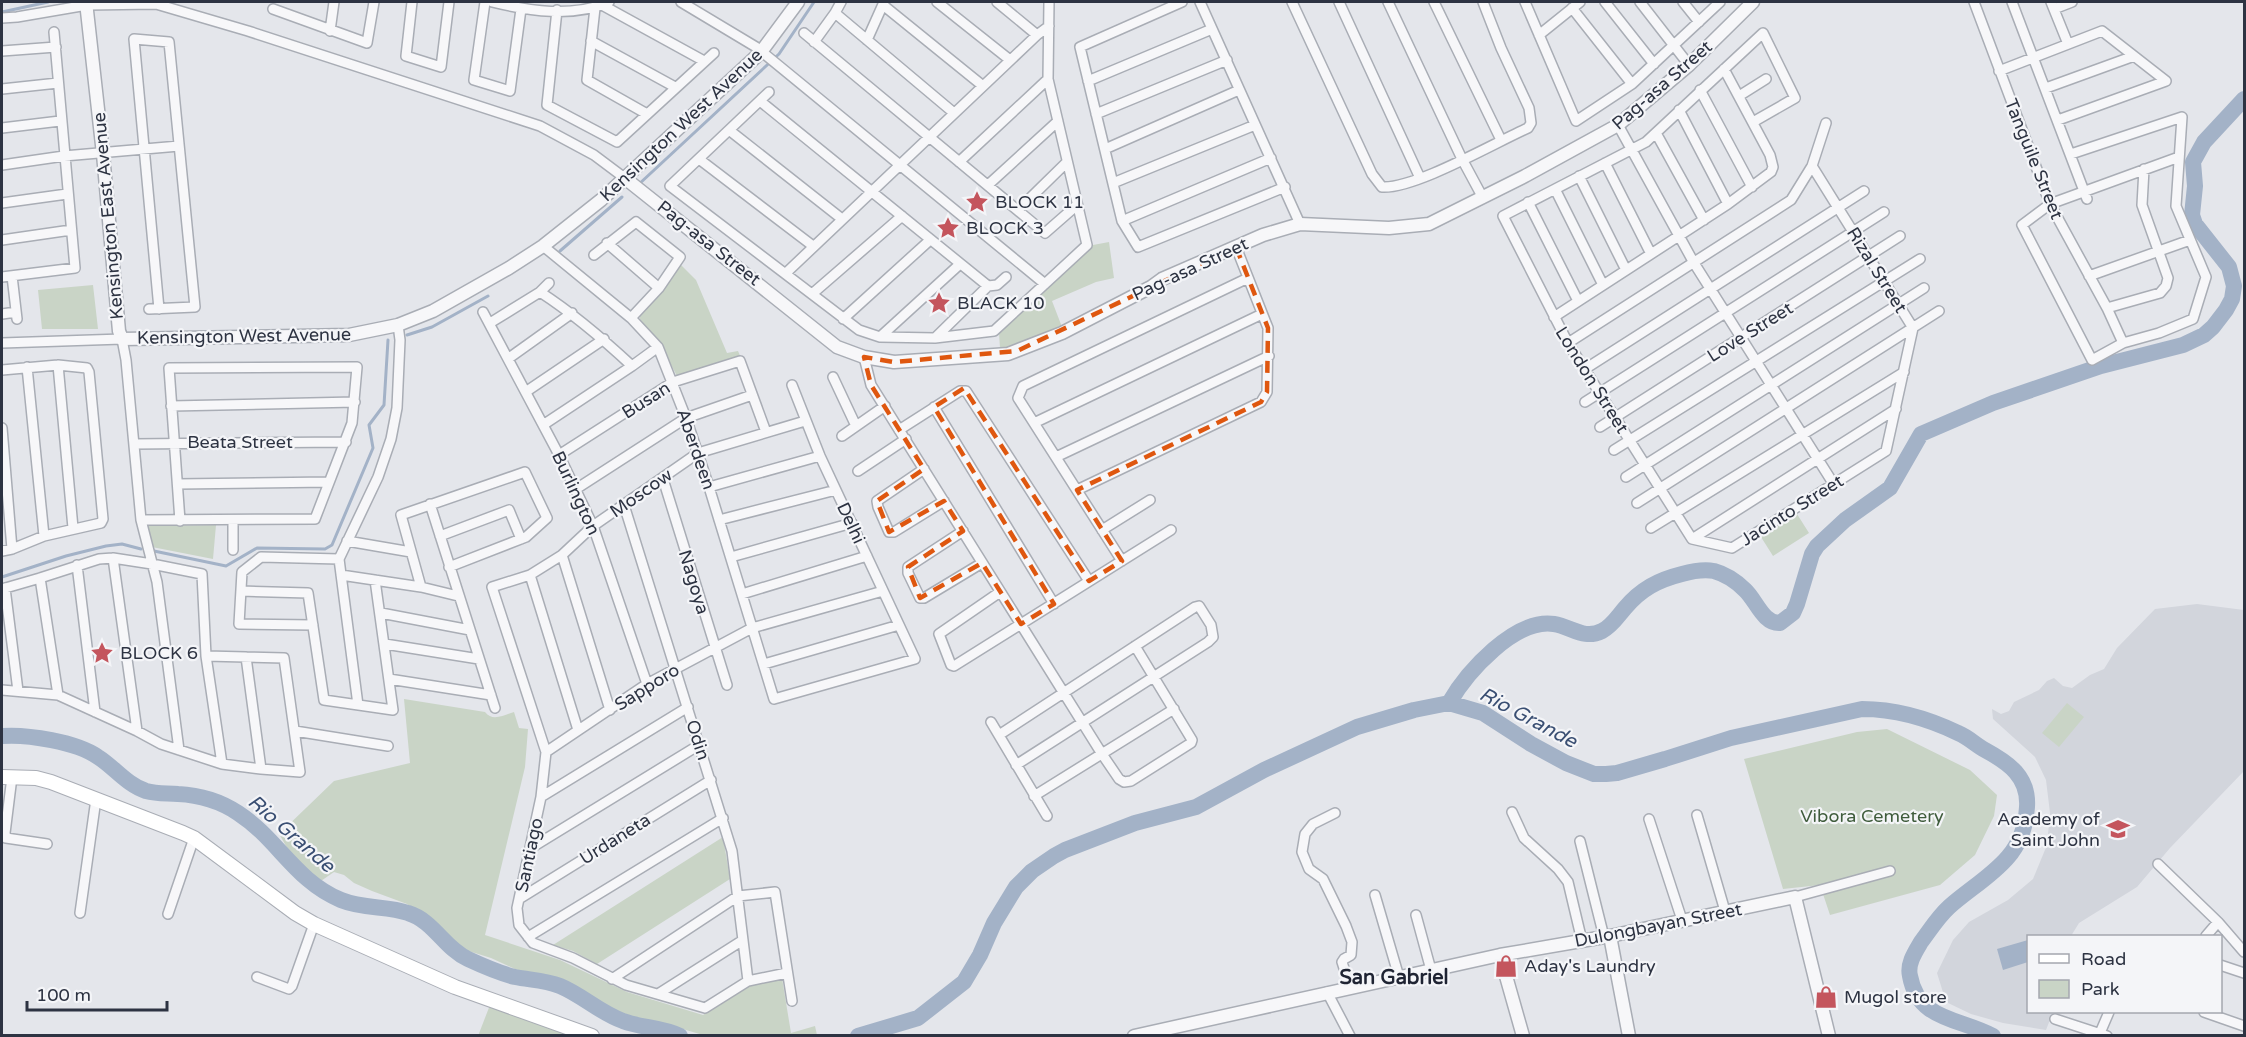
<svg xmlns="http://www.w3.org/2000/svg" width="2246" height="1037" viewBox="0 0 2246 1037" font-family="'Varela Round',sans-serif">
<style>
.built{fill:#d2d5dc}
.green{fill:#c9d4c6}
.water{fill:#a3b2c7}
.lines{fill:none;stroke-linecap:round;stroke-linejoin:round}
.stream{stroke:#a3b2c7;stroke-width:3}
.river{stroke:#a3b2c7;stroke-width:16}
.minor-casing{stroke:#a9adb5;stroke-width:12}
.tertiary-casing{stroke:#a9adb5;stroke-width:15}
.secondary-casing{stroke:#a9adb5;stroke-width:16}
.minor{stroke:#f7f7f9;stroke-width:9}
.tertiary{stroke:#f7f7f9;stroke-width:12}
.secondary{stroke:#fff;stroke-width:14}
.marked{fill:none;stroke:#df570f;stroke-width:4.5;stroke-dasharray:12 8;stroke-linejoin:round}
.labels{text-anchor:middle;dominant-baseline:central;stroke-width:4.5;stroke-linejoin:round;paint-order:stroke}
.street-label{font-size:18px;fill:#2d3342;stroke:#f4f5f8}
.poi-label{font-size:18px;fill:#2d3342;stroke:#f4f5f8;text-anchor:start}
.park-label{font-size:18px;fill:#3f5c3c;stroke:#f4f5f8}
.water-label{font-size:20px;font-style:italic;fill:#3a4f73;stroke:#f4f5f8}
.neighbourhood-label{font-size:20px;font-weight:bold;fill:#1f2433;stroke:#f4f5f8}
</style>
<rect width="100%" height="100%" fill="#e4e6eb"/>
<path class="built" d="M2197 604 2244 610V771L2170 848 2137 887 2079 923 2071 936H2028V1012H2053L2046 1030 2003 1023 1971 1014 1946 1002 1937 973 1953 940 1969 922 2008 900 2033 879 2047 845 2050 813 2046 780 2035 757 1993 719 1992 709 2001 714 2009 711 2014 702 2039 690 2047 681 2054 678 2063 686 2072 688 2090 675 2104 669 2117 648 2155 609Z"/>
<path class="green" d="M1109 242 1114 278 1096 282 1052 301 1062 327 1017 347 1000 348 999 333 1093 245Z
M680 264 696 280 727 353 738 351 741 358 677 376 661 346 640 319V314Z
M93 285 98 329H42L38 290Z
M1797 514 1809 533 1773 556 1761 537Z
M216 525 213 559 152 547 148 526Z
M404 699 485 712C493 722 503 715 514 712L519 728 528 729 525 767 485 935 560 960 627 992 703 1015 753 982 782 978 791 1033 815 1026 817 1035H703L669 1025 625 1016 563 981 528 975 491 958 459 948 443 930 407 904 372 891 354 883 344 875 334 872 318 883C300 874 289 850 279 834L334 781 410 763Z
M2067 703 2084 717 2059 747 2042 733Z
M1887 729 1970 770 1997 795 1994 816 1975 855 1940 885 1830 915 1820 885 1783 889 1744 759 1857 732Z
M723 837 730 879 597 964 573 951 553 945Z
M490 1005 572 1036H478Z"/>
<path class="water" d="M2028 940V962L2003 970 1997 949Z"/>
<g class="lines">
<path class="stream" d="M2 12 48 2
M638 185 779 54 814 2
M560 251 622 197
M407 335 432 327 488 296
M154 551 226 566 257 548 325 549 332 545 373 448 369 425 384 405 388 340
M2 577 66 556 106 546 122 544 141 549"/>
<path class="river" d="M1449 703C1467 672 1515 618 1554 624 1572 627 1584 640 1602 631 1612 626 1618 616 1625 608 1641 589 1658 580 1682 574 1693 571 1703 569 1714 571 1725 574 1737 582 1745 590 1756 600 1763 624 1780 623L1793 613 1797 604 1812 554 1817 546 1845 520 1890 488 1921 434 1993 403 2101 366 2183 345 2204 335 2213 327 2226 310 2232 299 2234 286 2229 267 2195 224 2192 215 2195 186 2193 162 2204 142 2244 99
M2 736C27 734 77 742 98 757 114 767 127 785 146 791 157 794 167 793 178 794 199 795 220 801 238 813 278 839 295 881 341 900 363 909 387 906 408 913 434 921 444 948 468 959 483 966 499 973 515 977 530 980 545 980 560 986 582 995 600 1013 623 1021 641 1028 662 1027 680 1036
M858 1036 918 1018 964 982 980 955 994 923 1016 887 1032 871 1054 856 1065 850 1135 823 1196 807 1264 770 1357 727 1414 710 1449 703 1483 713 1531 744 1566 763 1594 774H1606L1617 773 1665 759 1731 738 1862 709C1894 709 1929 719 1958 733 1968 737 1976 745 1985 750 2009 763 2029 777 2027 807 2026 825 2020 843 2008 857 1992 876 1968 890 1949 907 1938 917 1930 930 1921 942 1915 952 1907 964 1910 976 1918 1021 1960 1018 1993 1036"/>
<g class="minor-casing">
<path id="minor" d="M412 2 406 56 441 67 449 2
M485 2 474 80 510 91 521 9
M492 2C529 11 573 18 609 2
M681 2 756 47 1045 284
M937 2 1010 60
M997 2 1037 35
M1182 2 1080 47 1122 221 1138 247 1285 187
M1200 2 1300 224
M1292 2 1372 174 1382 187C1415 189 1494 143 1528 128L1531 123 1529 108 1501 48 1483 2
M1339 2 1420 178
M1388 2 1462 159 1483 198
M1434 2 1501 140
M1525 2 1576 121 1632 84 1720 2
M1605 2 1654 64
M1640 2 1689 65
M1683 2 1699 22
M1974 2 2050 204 2107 308 2123 343
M2012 2 2087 199
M2051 2 2068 44
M602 5 704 61
M883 5 983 86
M595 8 587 80 647 114
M1572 8 1632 84
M273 9 367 43 374 2
M2054 9 2072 2
M557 10 547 105 617 142 714 53
M835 13 954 113
M2 18 17 17 87 5 156 4 248 31 540 126 594 155 626 179
M330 31 334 2
M804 33 1045 233 1077 205
M1539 35 1580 2
M867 40 884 2
M591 41 675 87
M814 42 835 13 841 2
M2 51 56 47
M1999 71 2102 31 2166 81
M1088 81 1212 29
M2046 88 2134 56
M2 89 58 83
M1700 90 1752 187
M769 92 670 186 859 330 880 337 935 338 994 331 1087 245 1048 79 1049 2
M1739 96 1766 79
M760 101 988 286
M1679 110 1728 204
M1096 114 1227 60
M2058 120 2166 81
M1618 125 1694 263 1833 483
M2 128 60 121
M729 130 842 219
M1656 133 1704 220
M1105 149 1239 90
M2071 154 2182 117 2176 206 2206 277 2193 319 2159 333 2123 343 2092 360 2022 225 2050 204 2179 157
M699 159 813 246
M959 162 1048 79
M1605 163 1651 254
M2 165 64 156 179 146
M1579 176 1626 270
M1113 183 1255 125
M988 185 1058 121
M1555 189 1603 285
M1528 202 1578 301
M2 203 67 194
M1018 210 1067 162
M1122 221 1271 158
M2 240 71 230
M607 243 659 288
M543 246 631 318 658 347 686 418 709 487 774 699 915 659 820 456 792 385
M594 255 636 222 680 257 659 288 631 318
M786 273 1037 35 1049 26
M12 276 17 319
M2089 276 2190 240
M2 277 75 268 54 32
M540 292C574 314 603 339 632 366
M812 294 902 216
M2107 308 2160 293 2166 286 2168 278 2142 205 2144 169
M149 309 195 307 169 42 134 39 159 309
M483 312 559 455 593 526 647 684
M2 314 16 312
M1554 317 1728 204 1771 172 1773 167 1770 155 1724 69
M843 319 930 240
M490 323 540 292 549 283
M880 337 960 264
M935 338 988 286 997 285 1006 277
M2 343 122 339 126 360 141 520 157 582 179 750
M1568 343 1791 200 1812 166 1826 123
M864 357 871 385 1102 754 1119 779 1124 782 1131 781 1191 743 1192 740 1135 646
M509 358 572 313
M58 365 73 528
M27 367 44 536
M1585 369 1864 191
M2 370 58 365 87 368 89 372 103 519 101 523 44 536 12 549 2 551
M833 377 856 426
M527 391 604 339
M1585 402 1884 212
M171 406 355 402
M934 407 1054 604
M1034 423 1262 314
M543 425 632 366 658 347
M1600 427 1900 236
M2 428 12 549
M899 430 960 391H966L1089 581
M842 436 885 406
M135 444 346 442
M1614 450 1920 259
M559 455 673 382 740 361 766 432
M1056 457 1269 356
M924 469 877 501 878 507 889 532H894L944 501
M858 471 906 439
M1626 477 1924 288
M663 479 727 685
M178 484 329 482
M709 487 820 456
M576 489 686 418 752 395
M1077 490 1261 402 1267 392 1268 328 1236 247
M1637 503 1939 311
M430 504 495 708
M624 505 732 851 748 981
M141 520 315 519 352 423 357 367 169 368 180 521
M719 520 836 490
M1651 528 1904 372
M1102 530 1150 500
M963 531 908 567V573L920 598H924L982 563
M440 536 509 510 521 539
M1692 539 1568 343 1503 216 1646 142 1763 33 1795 98 1753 122
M1692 539 1732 548 1886 451 1913 328 1812 166
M1692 539 1896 409
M347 541 411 552
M233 550V520
M562 555 610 710
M731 557 852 523
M113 558 137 731
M339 559 378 477 391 439 397 408 400 340 398 325
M339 559 358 705
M1122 561 1018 398 1023 386 1248 278
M77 565 95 712
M341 575 421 587 458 596
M530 575 578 730
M40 578 58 695
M421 587 401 515 525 472 547 518 526 537 449 567
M5 588 18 691
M2 589 40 578 99 559 113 558 152 564 202 574 206 656 222 764
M241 591 308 593 324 700 393 710 375 580
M1000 592 939 634 951 665 954 666 1171 530
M742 594 867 556
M381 613 470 630
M313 625 239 624 242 572 261 557 339 559
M385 644 479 659
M246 657 261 769
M764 664 899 625
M389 679 491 695
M2 690 58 695 137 731 161 744 222 764 261 769 300 772 284 658 206 656
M991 722 1047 816
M295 731 388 746
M999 735 1195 607 1199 606 1211 625 1213 637 1208 642 1016 765
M546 752 647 684 752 628 883 591
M12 777 5 833 6 838 47 844
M1034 796 1174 709
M541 797 688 707
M1512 812 1524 838 1558 869 1568 882 1582 941
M1335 813 1313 824 1305 834 1302 852 1309 869 1323 879 1346 926 1352 942 1351 955 1344 959 1342 962 1350 987
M1697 815 1725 911
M1649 819 1682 920
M1580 841 1604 937
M531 848 699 745
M2158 864 2218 922 2244 952
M1375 895 1399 977
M1795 897 1890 871
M519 899 711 780
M80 913 96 799
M168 914 194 838
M1416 915 1431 970
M2206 936 2218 922
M528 937 723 818
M2220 965 2244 973
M787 973 748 981 705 1008 626 985 573 958 533 943 519 925 517 908 541 797 546 752 492 587 530 575 562 555 593 526 698 453 805 421
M257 977 289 989 292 986 314 924
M612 979 738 896 775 892 792 1001
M1327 992 1350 1036
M658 994 743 940
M2204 1012 2244 1026
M2055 1019 2107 1036
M2100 1033 2109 1012"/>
</g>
<g class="tertiary-casing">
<path id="tertiary" d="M86 2 103 154 119 331 122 339 349 335 398 325 433 311 509 268 543 246 601 200 761 52 798 2
M626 179 837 347 864 357 894 362 1008 354 1062 333 1151 287 1162 279 1263 235 1300 224 1389 228 1429 224 1525 176 1618 125 1689 65 1753 2
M1610 936 1629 1036
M1500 955 1523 1036
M1134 1036 1500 955 1610 936 1795 897 1829 1036"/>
</g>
<g class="secondary-casing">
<path id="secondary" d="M2 777 36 778 51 782 183 833 194 838 295 913 314 924 455 987 592 1036"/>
</g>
<use href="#minor" class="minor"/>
<use href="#tertiary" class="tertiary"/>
<use href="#secondary" class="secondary"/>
</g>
<path class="marked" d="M1236 247 1268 328 1267 392 1261 402 1077 490 1122 561 1089 581 964 388 934 407 1054 604 1021 624 982 563 920 598 908 567 963 531 944 501 889 532 877 501 924 469 871 385 864 357 894 362 1017 351Z"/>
<defs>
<g id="sight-bare" transform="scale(1.8)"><path d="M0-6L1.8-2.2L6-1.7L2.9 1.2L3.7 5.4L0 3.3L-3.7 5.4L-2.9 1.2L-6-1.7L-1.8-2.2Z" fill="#c4555d" stroke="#f4f5f8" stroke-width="2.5" paint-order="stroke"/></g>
<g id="school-bare" transform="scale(1.8)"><path d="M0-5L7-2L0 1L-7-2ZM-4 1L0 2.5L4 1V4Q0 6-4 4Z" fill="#c4555d" stroke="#f4f5f8" stroke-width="2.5" paint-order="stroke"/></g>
<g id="shop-bare" transform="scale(1.8)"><path d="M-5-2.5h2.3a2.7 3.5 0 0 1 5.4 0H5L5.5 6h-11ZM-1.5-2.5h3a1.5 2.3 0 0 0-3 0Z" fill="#c4555d" stroke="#f4f5f8" stroke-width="2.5" paint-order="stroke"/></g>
</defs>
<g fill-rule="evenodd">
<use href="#sight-bare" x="977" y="202"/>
<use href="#sight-bare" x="948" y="228"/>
<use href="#sight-bare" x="939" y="303"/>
<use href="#sight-bare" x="102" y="653"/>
<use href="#school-bare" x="2118" y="829"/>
<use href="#shop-bare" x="1506" y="966"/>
<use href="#shop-bare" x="1826" y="997"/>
</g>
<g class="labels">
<g class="street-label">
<text transform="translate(1662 85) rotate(-41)">Pag-asa Street</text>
<text transform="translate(681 125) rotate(-43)">Kensington West Avenue</text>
<text transform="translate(2034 159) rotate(68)">Tanguile Street</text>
<text transform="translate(108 216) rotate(-95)">Kensington East Avenue</text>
<text transform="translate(709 243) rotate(38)">Pag-asa Street</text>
<text transform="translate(1190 269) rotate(-25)">Pag-asa Street</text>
<text transform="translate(1877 270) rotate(58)">Rizal Street</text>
<text transform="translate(1750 332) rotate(-32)">Love Street</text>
<text transform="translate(244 336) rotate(-1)">Kensington West Avenue</text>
<text transform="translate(1592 380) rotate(58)">London Street</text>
<text transform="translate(646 400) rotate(-32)">Busan</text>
<text x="240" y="442">Beata Street</text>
<text transform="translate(696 449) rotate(71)">Aberdeen</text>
<text transform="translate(576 493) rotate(65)">Burlington</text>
<text transform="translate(641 493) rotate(-35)">Moscow</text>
<text transform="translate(1792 510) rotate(-32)">Jacinto Street</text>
<text transform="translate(851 523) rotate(65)">Delhi</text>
<text transform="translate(694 582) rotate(73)">Nagoya</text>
<text transform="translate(647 687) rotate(-32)">Sapporo</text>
<text transform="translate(698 740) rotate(72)">Odin</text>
<text transform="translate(615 839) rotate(-32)">Urdaneta</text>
<text transform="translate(529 855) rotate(-78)">Santiago</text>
<text transform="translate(1658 925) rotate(-11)">Dulongbayan Street</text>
</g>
<g class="poi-label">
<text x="995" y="202">BLOCK 11</text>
<text x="966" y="228">BLOCK 3</text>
<text x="957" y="303">BLACK 10</text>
<text x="120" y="653">BLOCK 6</text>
<text x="2100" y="819" text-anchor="end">Academy of<tspan x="2100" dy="21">Saint John</tspan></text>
<text x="1524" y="966">Aday's Laundry</text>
<text x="1844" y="997">Mugol store</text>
</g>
<g class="park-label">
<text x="1872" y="816">Vibora Cemetery</text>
</g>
<g class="water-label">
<text transform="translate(1528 718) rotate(28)">Rio Grande</text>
<text transform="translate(291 834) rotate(41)">Rio Grande</text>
</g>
<g class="neighbourhood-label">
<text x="1394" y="978">San Gabriel</text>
</g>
</g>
<rect width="2246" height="1037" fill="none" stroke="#2d3342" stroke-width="6"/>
<rect x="2027" y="935" width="195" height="78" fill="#f4f5f8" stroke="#a4a7af" stroke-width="1.5"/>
<rect x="2039" y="954" width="30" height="9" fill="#ffffff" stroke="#a4a7af" stroke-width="1.5"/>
<text x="2081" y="965" font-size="18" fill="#2d3342">Road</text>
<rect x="2039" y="980" width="30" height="18" fill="#c9d4c6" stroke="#a4a7af" stroke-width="1.5"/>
<text x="2081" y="995" font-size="18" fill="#2d3342">Park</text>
<path d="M27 1001v9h140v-9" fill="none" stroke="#2d3342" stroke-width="3"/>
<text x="36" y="1001" font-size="18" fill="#2d3342" stroke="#f4f5f8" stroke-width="4.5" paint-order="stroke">100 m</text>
</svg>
